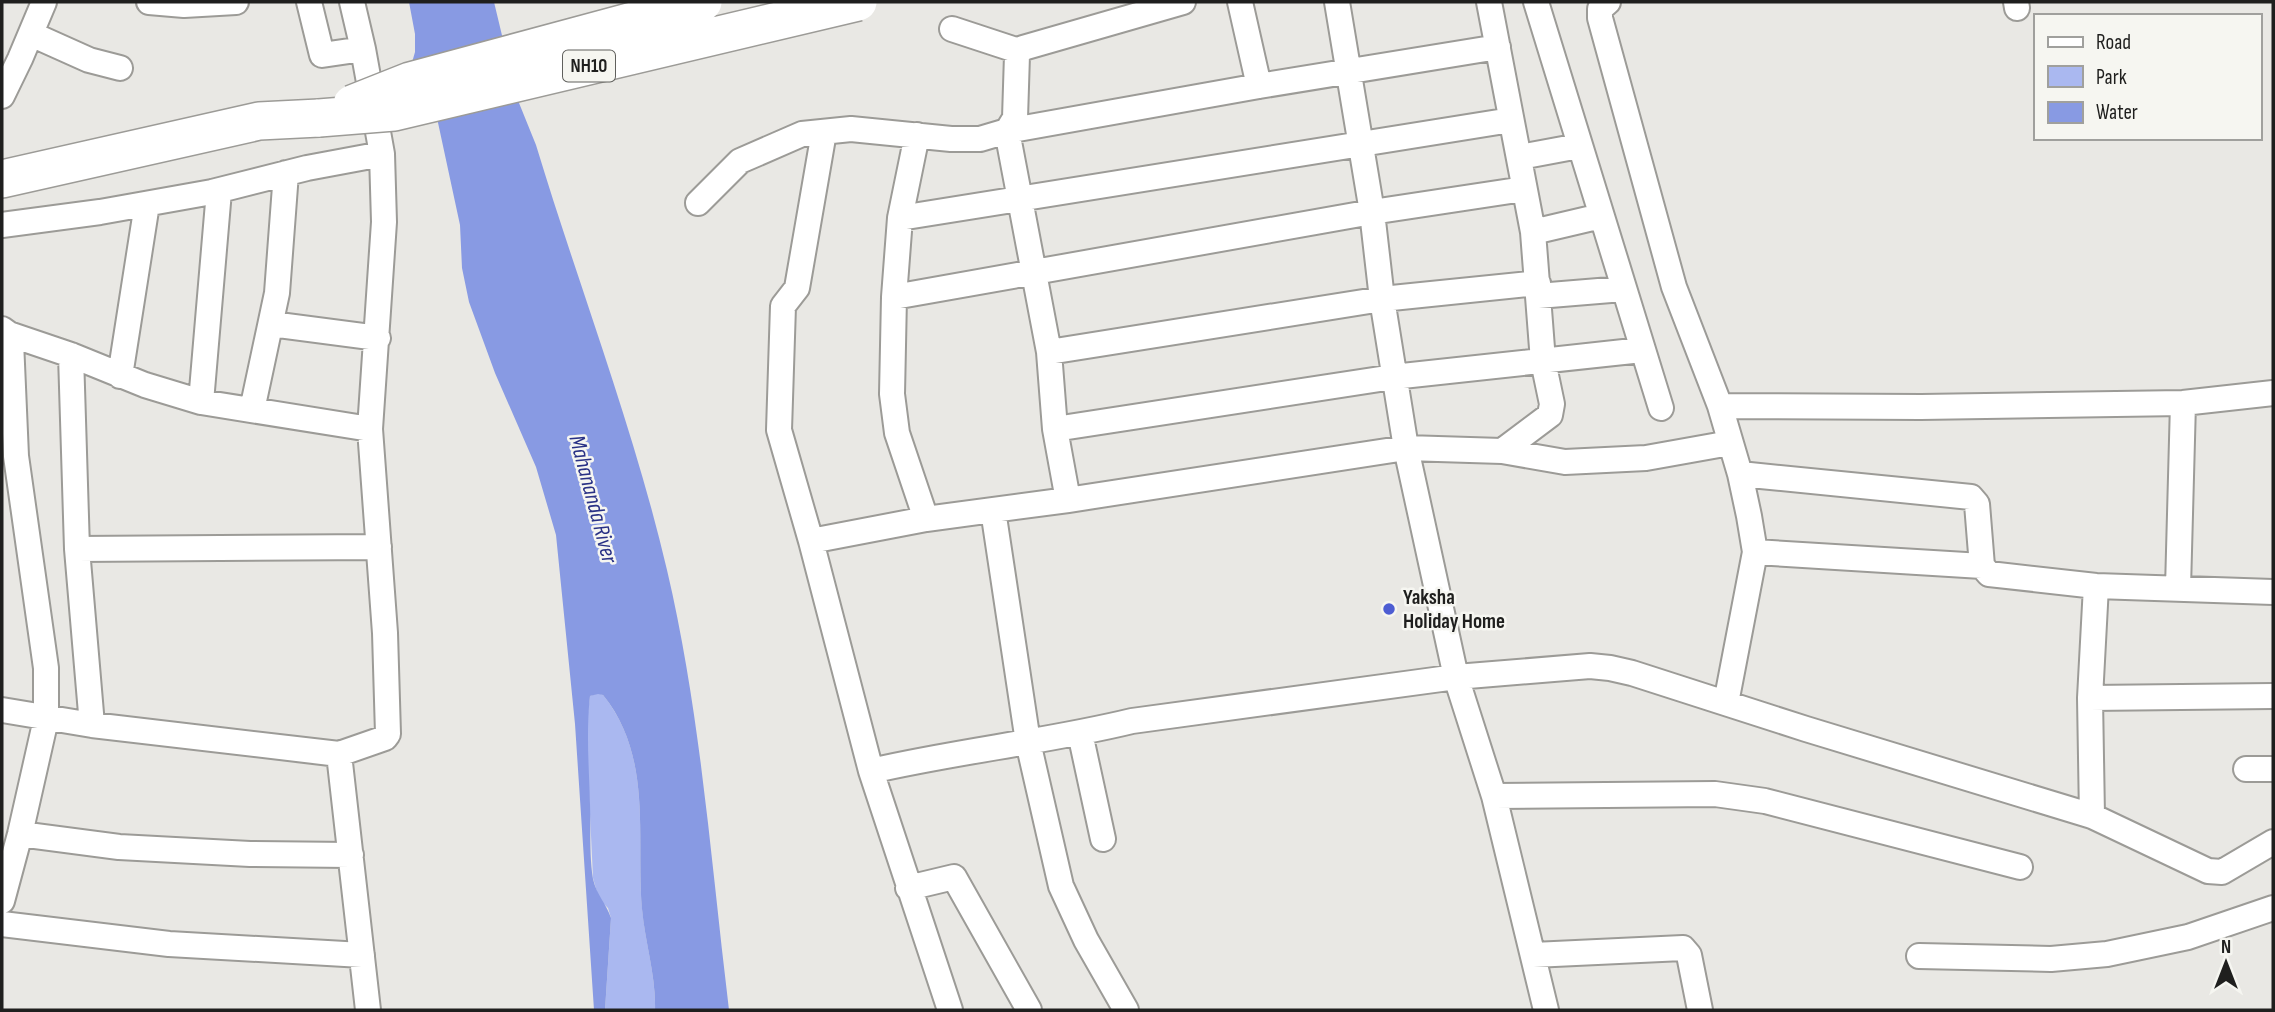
<svg xmlns="http://www.w3.org/2000/svg" width="2275" height="1012" viewBox="0 0 2275 1012" font-family="'Sofia Sans Condensed',sans-serif">
<style>
.green{fill:#aab8f0}
.water{fill:#889ae3}
.lines{fill:none;stroke-linecap:round;stroke-linejoin:round}
.minor-casing{stroke:#9c9b97;stroke-width:28}
.highway-casing{stroke:#9c9b97;stroke-width:40}
.minor{stroke:#fff;stroke-width:24}
.highway{stroke:#fff;stroke-width:37}
.highway-bridge-casing{stroke:#9c9b97;stroke-width:40;stroke-linecap:butt}
.highway-bridge{stroke:#fff;stroke-width:37}
.poi-dot{fill:#4d5dd2;stroke:#f6f6f1;stroke-width:2.5}
.labels{text-anchor:middle;dominant-baseline:central;stroke-width:5;stroke-linejoin:round;paint-order:stroke}
.shield{fill:#f6f6f1;stroke:#60605d;stroke-width:2}
.shield-label{font-size:19px;font-weight:bold;fill:#1f1f1e}
.poi-label{font-size:21px;font-weight:bold;fill:#1f1f1e;stroke:#f6f6f1;text-anchor:start}
.water-label{font-size:23px;font-style:italic;fill:#293185;stroke:#f6f6f1}
</style>
<rect width="100%" height="100%" fill="#e9e8e4"/>
<path class="green" d="M598 693 603 695C653 757 636 835 642 908 645 943 656 975 655 1010H605L611 918 608 908 599 899 593 878 586 729 590 696Z"/>
<path class="water" d="M409 2H494L517 98 536 145C579 287 633 425 667 570 701 715 711 863 729 1010H655C656 975 645 943 642 909 636 835 653 757 603 695L598 694 590 696C586 733 589 766 590 804 591 828 589 855 593 879 597 896 606 903 611 918L605 1010H594L575 724 556 535 536 467 495 373 469 302 462 268 460 225 437 118 411 66 415 52V34Z"/>
<g class="lines">
<g class="minor-casing">
<path id="minor" d="M149 2 184 5 236 2
M309 2 322 55 363 49
M1240 2 1259 86
M1337 2 1372 212 1382 299 1406 448 1456 677 1494 796 1546 1010
M1489 2 1533 232 1543 361 1552 404 1550 415 1502 451
M1536 2 1661 408
M1608 2 1600 9V18L1674 287 1720 406 1740 474 1749 516 1755 552 1726 703
M2016 2 2017 8
M952 29 1019 51
M31 34 89 60 120 68
M2 96 20 59 44 2
M824 132 797 288 783 306 779 430 811 541 871 771 950 1010
M917 135 900 218 894 297 892 394 897 433 926 519
M1520 157 1579 146
M698 203 740 161 802 134 851 129 951 139H980L1007 131 1015 118 1017 55 1023 48 1183 2
M900 218 1511 120
M2 225 100 212 212 192 307 168 382 154
M1533 232 1601 216
M1538 296 1623 289
M894 297 1372 212 1524 189
M271 324 378 338
M2 329 9 334 11 341 16 456 46 668V719L20 834 2 901
M9 334 71 355 145 385 201 402 370 429
M1049 352 1382 299 1538 283
M71 355 77 549 92 725
M120 376 147 204
M201 402 219 191
M1720 406 1921 407 2183 403 2273 393
M252 410 277 293 286 173
M1055 429 1393 377 1642 350
M1740 474 1971 497 1977 504 1982 566 1989 574 2096 586 2273 592
M1068 500 1055 429 1049 352 1007 131 1259 86 1498 47
M993 510 1028 742 1061 886 1086 940 1126 1010
M811 541 926 519 1068 500 1406 448 1502 451 1565 462 1646 458 1730 443
M77 549 379 547
M1755 552 1982 566
M2178 588 2183 403
M2090 698 2273 696
M2 710 92 725 339 754 385 738 388 734 385 633 370 429 384 222 382 154 363 49 352 2
M1080 733 1103 839
M339 754 368 1010
M2246 769H2273
M871 771C957 751 1046 742 1132 721L1456 677 1590 666 1610 668 1632 673 1806 729 2092 816 2208 871 2222 872 2273 842
M1494 796 1715 794 1765 801 2020 867
M2092 816 2090 698 2096 586
M20 834 119 847 250 854 351 855
M908 888 954 877 1029 1010
M2 924 169 944 362 955
M1533 955 1683 948 1689 955 1700 1010
M1919 956 2051 959 2107 954 2188 937 2273 908"/>
</g>
<g class="highway-casing">
<path id="highway" d="M2 179 259 121 319 118"/>
</g>
<use href="#minor" class="minor"/>
<use href="#highway" class="highway"/>
<g class="highway-bridge-casing">
<path id="highway-bridge" d="M352 104 410 81 703 2
M319 118 394 112 858 2"/>
</g>
<use href="#highway-bridge" class="highway-bridge"/>
</g>
<circle class="poi-dot" cx="1389" cy="609" r="7"/>
<g class="labels">
<rect class="shield" x="563" y="50.5" width="52" height="31" rx="5"/>
<g class="shield-label">
<text x="589" y="66">NH10</text>
</g>
<g class="poi-label">
<text x="1403" y="597">Yaksha<tspan x="1403" dy="24">Holiday Home</tspan></text>
</g>
<g class="water-label">
<text transform="translate(593 499) rotate(75)">Mahananda River</text>
</g>
</g>
<rect width="2275" height="1012" fill="none" stroke="#1f1f1e" stroke-width="7"/>
<rect x="2034" y="14" width="228" height="126" fill="#f6f6f1" stroke="#a0a09d" stroke-width="2"/>
<rect x="2048" y="37" width="35" height="10" fill="#ffffff" stroke="#a0a09d" stroke-width="2"/>
<text x="2096" y="49" font-size="21" fill="#1f1f1e">Road</text>
<rect x="2048" y="66" width="35" height="21" fill="#aab8f0" stroke="#a0a09d" stroke-width="2"/>
<text x="2096" y="84" font-size="21" fill="#1f1f1e">Park</text>
<rect x="2048" y="102" width="35" height="21" fill="#889ae3" stroke="#a0a09d" stroke-width="2"/>
<text x="2096" y="119" font-size="21" fill="#1f1f1e">Water</text>
<g transform="translate(2226 963)" stroke="#f6f6f1" stroke-width="5" paint-order="stroke">
<path d="M0-5L12 26L0 18L-12 26Z" fill="#1f1f1e"/>
<text y="-10" font-size="19" font-weight="bold" text-anchor="middle" fill="#1f1f1e">N</text>
</g>
</svg>
